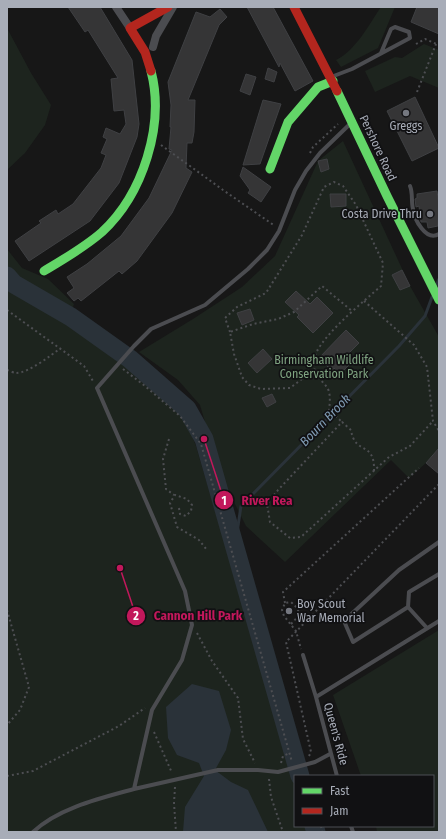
<svg xmlns="http://www.w3.org/2000/svg" width="446" height="839" viewBox="0 0 446 839" font-family="'Fira Sans Condensed',sans-serif">
<style>
.green{fill:#1d241e}
.water{fill:#2a3239}
.lines{fill:none;stroke-linecap:round;stroke-linejoin:round}
.stream{stroke:#2a3239;stroke-width:3}
.river{stroke:#2a3239;stroke-width:19}
.building{fill:#353536;stroke:#3f4043}
.path{stroke:#4d4e52;stroke-width:2;stroke-dasharray:2 3;stroke-linecap:butt}
.lane{stroke:#4b4c50;stroke-width:4}
.street{stroke:#4b4c50;stroke-width:8}
.fast{stroke:#63d668;stroke-width:9}
.jam{stroke:#b3261e;stroke-width:9}
.poi-dot{fill:#757880;stroke:#111113;stroke-width:1.5}
.labels{text-anchor:middle;dominant-baseline:central;stroke-width:3.5;stroke-linejoin:round;paint-order:stroke}
.poi-label{font-size:12px;fill:#a8adb8;stroke:#111113}
.street-label{font-size:12px;fill:#a8adb8;stroke:#111113}
.park-label{font-size:12px;fill:#7fa381;stroke:#111113}
.water-label{font-size:13px;font-style:italic;fill:#7f9bb3;stroke:#111113}
.leader{fill:none;stroke:#c2185b;stroke-width:1.5}
.callout-dot{fill:#c2185b;stroke:#111113;stroke-width:1.5}
.mark-label{font-size:12px;text-anchor:middle;font-weight:bold;fill:#fff}
.callout-label{font-size:13px;text-anchor:middle;font-weight:bold;fill:#c2185b;stroke:#111113;stroke-width:3.5;stroke-linejoin:round;paint-order:stroke}
</style>
<rect width="100%" height="100%" fill="#171717"/>
<path class="green" d="M381 7H395L378 48 341 67 336 60C356 50 368 26 381 7Z
M7 28 31 73 51 105 45 125 25 153 7 170Z
M424 44 439 50V88L410 76 375 92 365 71 395 57 402 58Z
M343 141 410 286 439 337V448L426 463 409 478 391 460 285 562 246 526 221 476 200 405 178 380 139 352 193 319 242 287 275 256 318 161Z
M7 249 22 268 48 279 74 304 68 323 169 395 184 416 196 446 295 783V826H308L310 832H7Z
M439 630V832H377L376 826H433V776H361L333 695Z"/>
<path class="water" d="M192 684 219 691 231 730 226 750 215 770 231 782 248 790 268 832H183L185 807 204 776 199 763 177 755 168 738 166 707Z"/>
<g class="lines">
<path class="stream" d="M436 286 439 279
M235 546 241 506 399 346 425 316 432 297"/>
<path class="river" d="M7 276 14 284 71 317 130 359 187 409 204 439 300 776
M314 826 316 832"/>
</g>
<path class="building" d="M68 7H100L132 60 139 124 137 137 119 183 90 221 29 261 15 241 41 223 39 221 56 210 58 214 73 204 101 168 106 155 101 153 107 139 103 137 106 128 120 134 126 124 124 110 114 111 111 79 118 78 88 30 85 32Z
M247 7H273L313 81 295 91 280 63 279 67Z
M417 7H439V34L411 22Z
M220 9 227 17 219 25 188 100H195L194 132 192 143H187L186 168 192 172 172 213 137 261 122 274 119 271 81 301 78 298 74 301 67 293 74 288 67 277 87 264 121 236 149 198 172 150 169 149 171 127H170L171 105 168 82 196 12 210 17Z
M268 68 277 72 274 82 265 79Z
M246 74 256 77 250 95 240 91Z
M415 97 439 148 412 161 387 111Z
M263 100 281 104 260 164 243 165Z
M327 159 329 169 321 172 318 161Z
M243 167 271 187 261 202 248 193 250 190 240 176Z
M437 191 439 205 438 226 428 228 427 222H421L419 206 416 207 415 199 417 198V194Z
M330 194H346V206L331 207Z
M402 270 410 286 400 290 392 275Z
M296 291 310 304 317 297 333 313 313 333 297 317 299 315 285 302Z
M250 309 254 320 242 325 237 313Z
M346 330 359 343 345 357 351 363 340 374 334 368 332 371 319 358Z
M263 349 272 359 257 373 248 363Z
M272 394 276 402 267 407 262 398Z
M439 448V474L426 463Z"/>
<g class="lines">
<path class="path" d="M416 44 425 39 439 45
M417 92 436 44
M161 145 223 190 275 226
M310 153 313 147 338 124
M364 301 414 345 427 367 433 421 439 431
M7 310 84 366 93 381
M230 332 225 318 237 307 266 293 302 235 324 187 334 182 343 186 356 205 383 263 381 286C362 303 327 331 316 353 314 357 313 366 315 371 317 377 322 381 326 386 331 391 330 403 329 410L342 422
M123 369 145 386 180 416 201 444 292 762
M7 370C10 371 14 373 16 373 29 373 51 355 61 348
M314 370 290 388 261 389 249 385 242 377 234 354 230 332 253 324 278 319 294 312 322 286 352 311
M169 439 163 459 166 489 174 495
M374 471C375 440 355 456 351 430L342 422 278 490 267 504 270 522 290 538 301 537 389 457 410 446 433 421
M179 508 180 514 186 516 191 511 192 505 187 499 175 495 170 503 177 527 199 540 207 550
M285 603 283 592 419 468
M7 610 29 687 20 710 7 725
M291 624C301 614 301 611 291 602L285 603 282 610 284 616 296 631 301 649
M197 633 212 661 238 698 243 739 255 763
M154 732 172 773
M309 756 311 752 286 642 439 484
M281 763 283 756 290 753
M7 776 33 771 119 726 145 708
M269 779 271 797 283 832
M175 787 174 803 176 832
M321 826 322 832"/>
<path class="lane" d="M331 77 352 69 410 38 409 32 395 27 391 29 381 53
M410 186C413 193 411 201 413 209 414 219 426 242 439 234
M408 607 353 642 344 621 399 570 439 542
M427 628 408 607 409 592 439 574
M303 655 316 697 337 776
M316 697 439 621
M134 789 218 770H258L278 772 315 762 330 754
M351 826 353 832
M33 832C58 808 101 798 134 789L152 710 182 660 192 625 185 591 97 388 134 346 151 329 205 305 248 269 267 250 279 231 295 190 306 171 320 153 351 123"/>
<path class="street" d="M116 7 130 28
M153 47 156 36 173 7"/>
<path class="fast" d="M337 91 387 196 439 300
M270 169 288 122 318 87 333 81
M44 271C64 259 85 247 102 232 143 194 165 125 151 71"/>
<path class="jam" d="M294 7 337 91
M151 71 145 52 130 28 168 7"/>
</g>
<g class="poi-dot">
<circle cx="406" cy="113" r="4"/>
<circle cx="430" cy="214" r="4"/>
<circle cx="289" cy="611" r="4"/>
</g>
<g class="labels">
<g class="poi-label">
<text x="406" y="126">Greggs</text>
<text x="422" y="214" text-anchor="end">Costa Drive Thru</text>
<text x="297" y="604" text-anchor="start">Boy Scout<tspan x="297" dy="14">War Memorial</tspan></text>
</g>
<g class="street-label">
<text transform="translate(378 148) rotate(65)">Pershore Road</text>
<text transform="translate(336 734) rotate(75)">Queen's Ride</text>
</g>
<g class="park-label">
<text x="324" y="360">Birmingham Wildlife<tspan x="324" dy="14">Conservation Park</tspan></text>
</g>
<g class="water-label">
<text transform="translate(325 420) rotate(-46)">Bourn Brook</text>
</g>
</g>
<path class="leader" d="M204 439L224 500M120 568L136 616"/>
<g class="callout-dot">
<circle cx="204" cy="439" r="4"/>
<circle cx="120" cy="568" r="4"/>
<circle cx="224" cy="500" r="10"/>
<circle cx="136" cy="616" r="10"/>
</g>
<g class="mark-label">
<text x="224" y="505">1</text>
<text x="136" y="620">2</text>
</g>
<g class="callout-label">
<text x="267" y="505">River Rea</text>
<text x="198" y="620">Cannon Hill Park</text>
</g>
<rect width="446" height="839" fill="none" stroke="#a8adb8" stroke-width="16"/>
<rect x="294" y="775" width="140" height="52" fill="#111113" stroke="#4d4f55"/>
<rect x="302" y="788" width="20" height="6" fill="#63d668" stroke="#4d4f55"/>
<text x="330" y="795" font-size="12" fill="#a8adb8">Fast</text>
<rect x="302" y="808" width="20" height="6" fill="#b3261e" stroke="#4d4f55"/>
<text x="330" y="815" font-size="12" fill="#a8adb8">Jam</text>
</svg>
